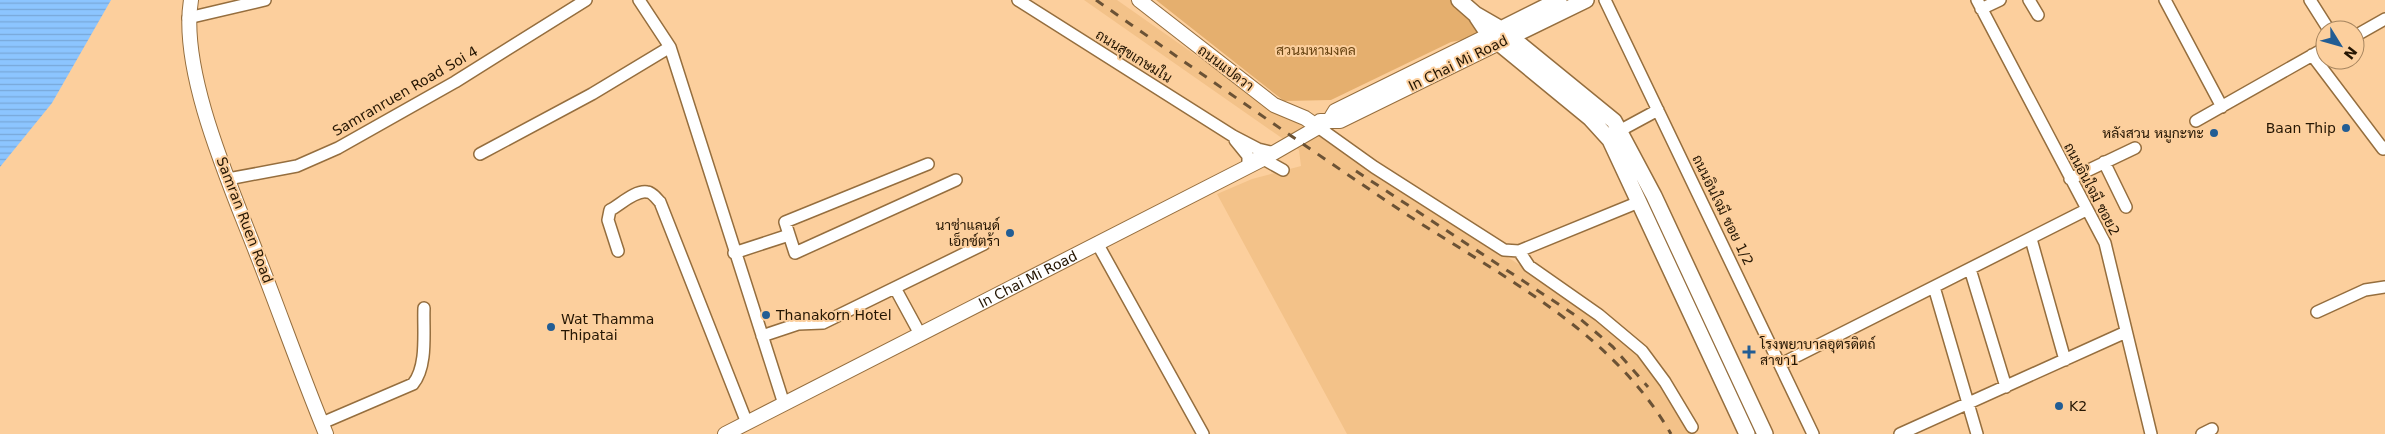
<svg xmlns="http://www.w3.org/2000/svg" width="2385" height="434" viewBox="0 0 2385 434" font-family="'DejaVu Sans',Sarabun,sans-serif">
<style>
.built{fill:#f3c289}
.green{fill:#e5af6e}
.water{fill:url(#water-rules)}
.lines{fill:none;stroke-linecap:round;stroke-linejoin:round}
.minor-casing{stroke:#956e3e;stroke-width:14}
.tertiary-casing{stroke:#956e3e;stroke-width:16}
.secondary-casing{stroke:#956e3e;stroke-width:18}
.minor{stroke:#fff;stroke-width:11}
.tertiary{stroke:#fff;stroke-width:14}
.secondary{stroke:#fff;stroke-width:15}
.rail{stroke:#6b5235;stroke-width:3;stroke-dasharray:9 9;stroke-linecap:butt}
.poi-dot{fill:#225d94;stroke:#fccf9d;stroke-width:2}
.labels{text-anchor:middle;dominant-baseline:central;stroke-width:4;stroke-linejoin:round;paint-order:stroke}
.park-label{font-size:14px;fill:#674311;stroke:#fccf9d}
.street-label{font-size:14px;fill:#251603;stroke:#fccf9d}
.poi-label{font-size:14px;fill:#251603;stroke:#fccf9d;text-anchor:start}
</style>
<defs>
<pattern id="water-rules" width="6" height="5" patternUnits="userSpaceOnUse" patternTransform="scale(1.25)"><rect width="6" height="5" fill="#8cc5ff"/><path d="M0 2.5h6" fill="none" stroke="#79a8d9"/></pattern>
</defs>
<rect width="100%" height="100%" fill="#fccf9d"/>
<path class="built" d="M1084 0H1117L1234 82 1548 283 1603 322 1642 358 1692 434H1347L1217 194 1252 179 1301 166 1299 150Z"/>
<path class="green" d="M1156 0H1450L1489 35 1451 42 1331 100 1284 101Z"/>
<path class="water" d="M0 0H111L52 103 0 167Z"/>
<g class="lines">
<g class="minor-casing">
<path id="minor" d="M639 0 670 47 784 404
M1018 0 1233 136 1258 149 1274 153
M1605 0 1813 434
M1977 0 2105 243 2151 434
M2029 0 2038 15
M2165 0 2222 107
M2310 0 2329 30
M1981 9 2000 0
M188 18 265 0
M2355 36 2385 19
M2312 55 2383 149 2385 147
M2196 121 2325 48
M1318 127 1374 167 1504 250 1519 251 1639 202
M1621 130 1658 110
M1235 140 1248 156V166
M480 154 592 94 670 47
M1258 156 1283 170
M2104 162 2126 207
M928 164 785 222 795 253 956 180
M228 179 297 166 338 148 455 82 586 0
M2070 179 2135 148
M2031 239 2065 360
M1097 243 1203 434
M618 251 608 220 610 210C620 205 635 190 647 192 652 192 657 199 660 202L747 423
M1519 251 1529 266 1599 315 1642 351 1665 382 1692 427
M734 253 789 235
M1970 269 2006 387
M1934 287 1977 434
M895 288 920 334
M2317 312 2365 290 2385 287
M762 336 798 324 823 323 984 244
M1781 364 2086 210
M322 423 413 384C428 366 423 330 424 308
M1900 434 2126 332
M2202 434 2212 429"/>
</g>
<g class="tertiary-casing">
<g id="tertiary">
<path d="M191 0C179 72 232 189 258 257 281 316 302 376 326 434"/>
<path d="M1139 0 1274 105 1305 118 1318 127"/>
<path d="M1320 121H1340L1499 43"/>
<path id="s1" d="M725 434 1263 159 1329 121 1335 111 1489 35"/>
</g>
</g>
<g class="secondary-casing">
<path id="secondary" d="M1459 0 1475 14 1501 29 1614 121 1654 196 1765 434
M1477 17 1489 35 1590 118 1610 140 1747 434
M1495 32 1559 0
M1504 40 1586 0"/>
</g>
<use href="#minor" class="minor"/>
<use href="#tertiary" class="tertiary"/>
<use href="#secondary" class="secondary"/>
<path class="rail" d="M1096 0C1196 70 1296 140 1397 208 1496 274 1610 328 1671 434
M1356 171 1578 317 1613 347 1648 387"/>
</g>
<g class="poi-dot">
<circle cx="2346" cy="128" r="5"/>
<circle cx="2214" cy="133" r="5"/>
<circle cx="1010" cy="233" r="5"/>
<circle cx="766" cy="315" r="5"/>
<circle cx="551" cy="327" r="5"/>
<path d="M1746.5 344.5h5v5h5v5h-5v5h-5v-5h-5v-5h5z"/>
<circle cx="2059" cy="406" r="5"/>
</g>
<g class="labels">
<g class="park-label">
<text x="1316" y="50">สวนมหามงคล</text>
</g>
<g class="street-label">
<text transform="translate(1134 56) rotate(32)">ถนนสุขเกษมใน</text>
<text transform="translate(1458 63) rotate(-26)">In Chai Mi Road</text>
<text transform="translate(1226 68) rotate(37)">ถนนแปดวา</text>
<text transform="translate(405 91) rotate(-30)">Samranruen Road Soi 4</text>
<text transform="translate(2092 189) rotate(62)">ถนนอินใจมี ซอย2</text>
<text transform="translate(1723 210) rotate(64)">ถนนอินใจมี ซอย 1/2</text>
<text transform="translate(245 220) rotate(69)">Samran Ruen Road</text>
<text stroke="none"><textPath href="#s1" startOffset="340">In Chai Mi Road</textPath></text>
</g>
<g class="poi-label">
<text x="2336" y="128" text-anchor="end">Baan Thip</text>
<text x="2204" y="133" text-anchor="end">หลังสวน หมูกะทะ</text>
<text x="1000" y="225" text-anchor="end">นาซ่าแลนด์<tspan x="1000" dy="16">เอ็กซ์ตร้า</tspan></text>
<text x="776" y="315">Thanakorn Hotel</text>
<text x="561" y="319">Wat Thamma<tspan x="561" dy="16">Thipatai</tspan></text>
<text x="1760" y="344">โรงพยาบาลอุตรดิตถ์<tspan x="1760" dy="16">สาขา1</tspan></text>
<text x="2069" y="406">K2</text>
</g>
</g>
<g transform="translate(2340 45) rotate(127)"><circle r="24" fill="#fccf9d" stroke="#a6855f"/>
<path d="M0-4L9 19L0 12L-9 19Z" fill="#225d94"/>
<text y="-8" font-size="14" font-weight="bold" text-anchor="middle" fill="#251603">N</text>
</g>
</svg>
